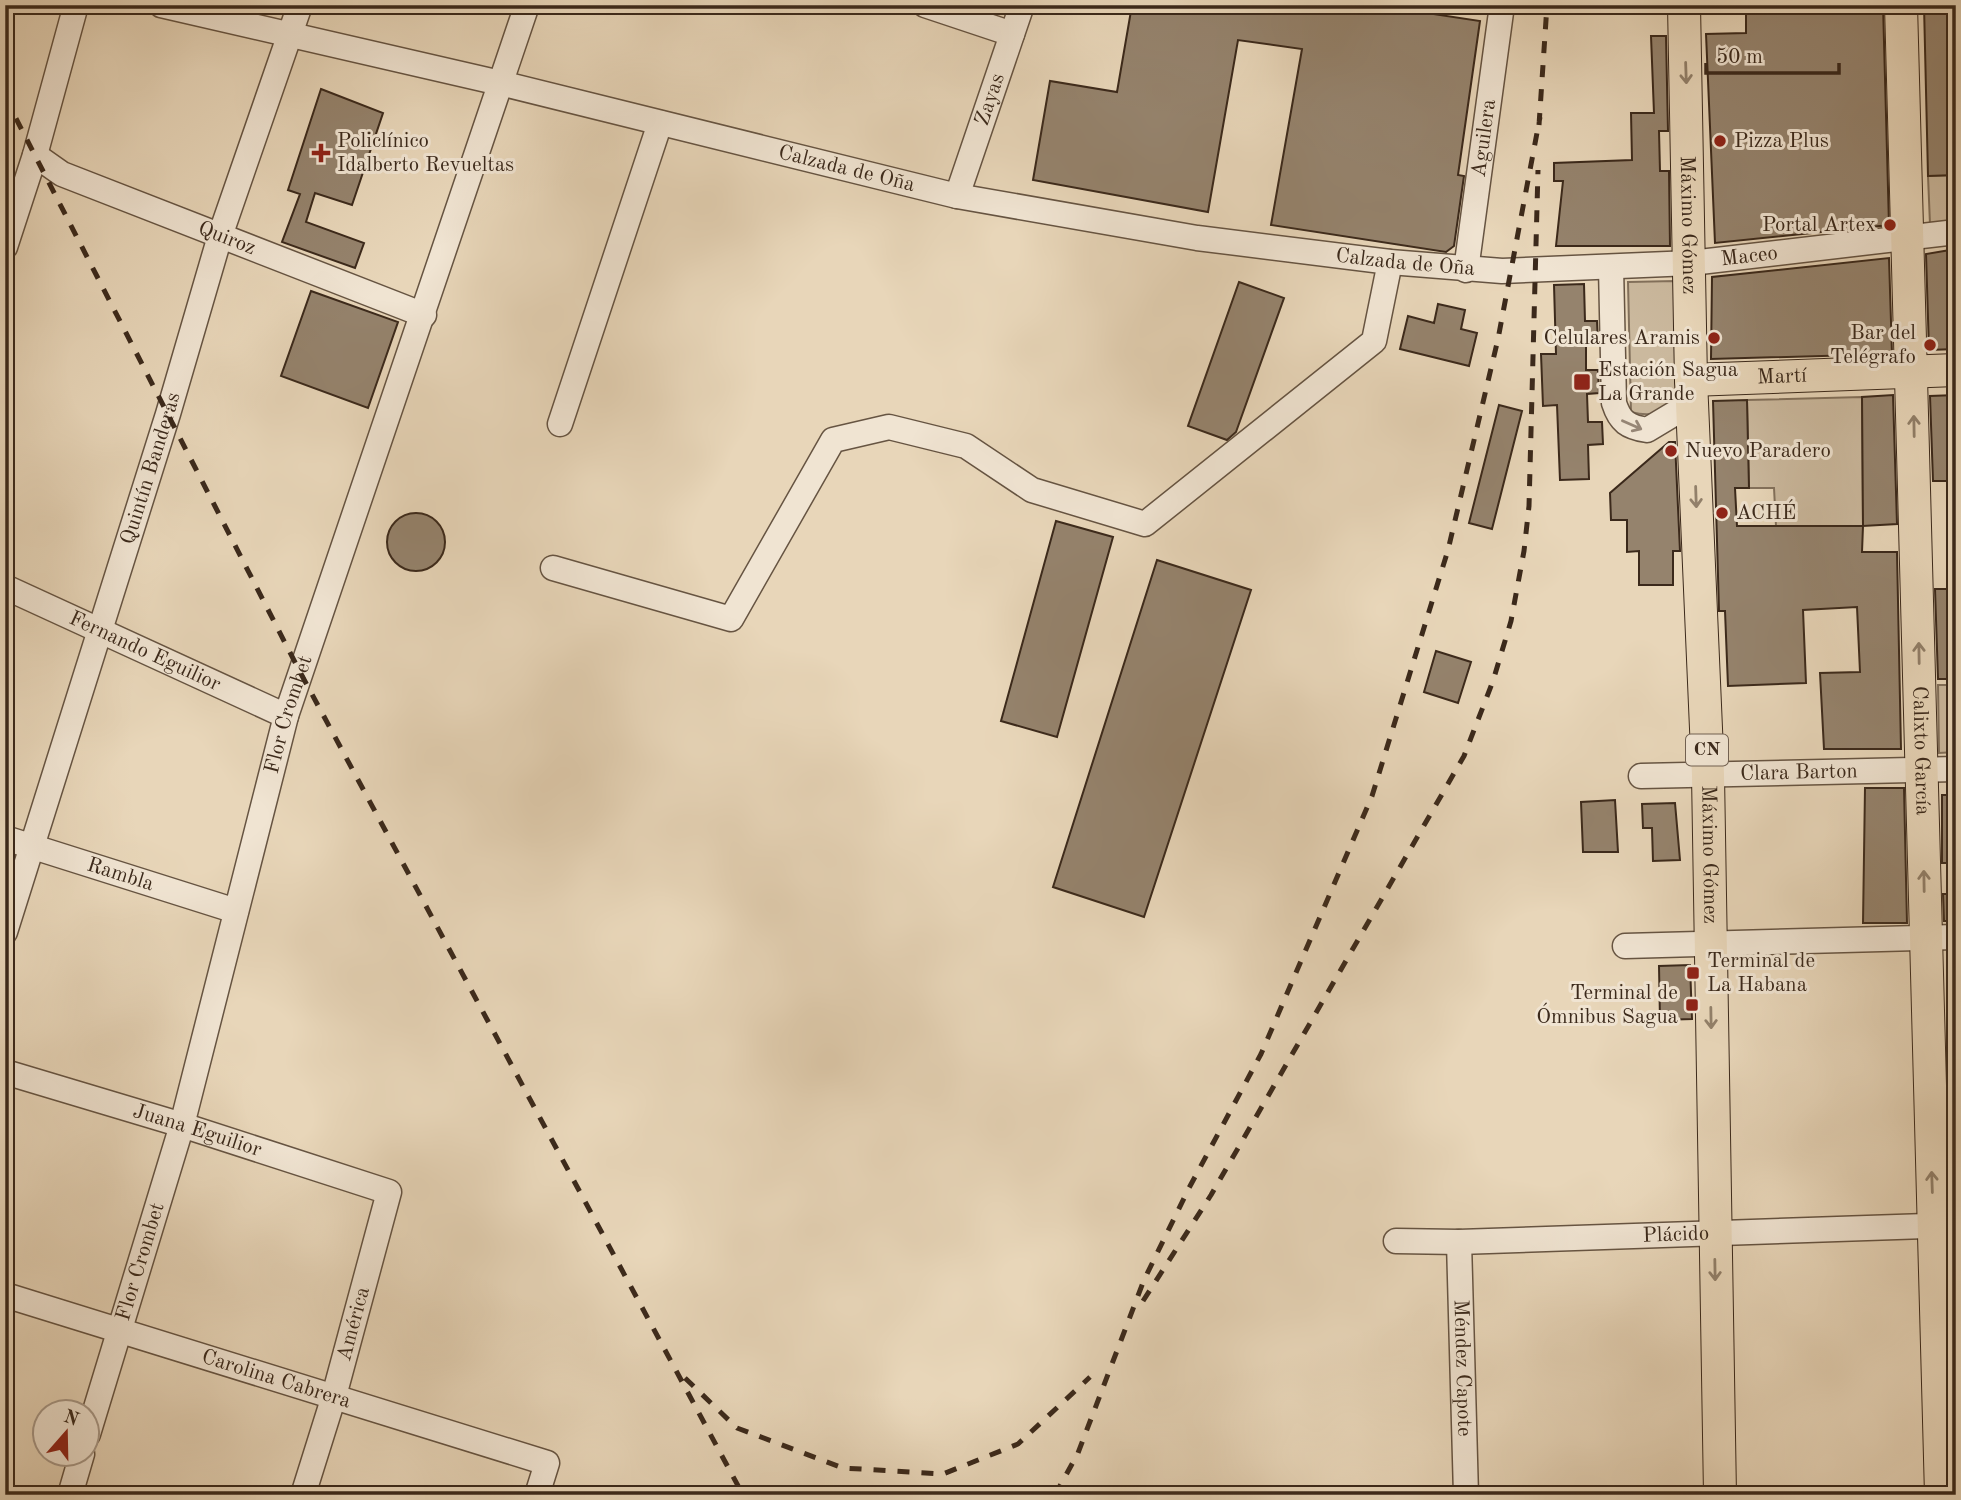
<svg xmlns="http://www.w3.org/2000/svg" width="1961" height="1500" viewBox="0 0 1961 1500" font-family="'Old Standard TT',serif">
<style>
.green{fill:#cbb99e;stroke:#83715c;stroke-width:2}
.building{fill:#95836d;stroke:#3b291b;stroke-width:2}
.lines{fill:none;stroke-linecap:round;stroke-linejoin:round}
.minor-casing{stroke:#665442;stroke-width:27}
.major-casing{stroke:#3b291b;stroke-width:34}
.minor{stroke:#f0e4d2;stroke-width:24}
.major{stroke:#e8d6b9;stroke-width:32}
.rail{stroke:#3b291b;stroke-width:5;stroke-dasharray:12 12;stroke-linecap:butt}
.oneway{stroke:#92806a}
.oneway2{stroke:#968676}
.poi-dot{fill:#8f2418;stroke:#f0e4d2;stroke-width:2.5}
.labels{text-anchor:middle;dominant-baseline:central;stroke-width:6;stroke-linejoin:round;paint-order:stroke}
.shield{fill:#f0e4d2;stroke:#716152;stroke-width:2}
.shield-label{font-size:19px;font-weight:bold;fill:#3b291b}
.street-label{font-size:21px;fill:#3b291b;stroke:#f0e4d2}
.poi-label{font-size:21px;fill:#3b291b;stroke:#f0e4d2;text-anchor:start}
</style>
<rect width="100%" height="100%" fill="#e8d6b9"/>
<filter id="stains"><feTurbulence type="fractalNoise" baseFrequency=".00286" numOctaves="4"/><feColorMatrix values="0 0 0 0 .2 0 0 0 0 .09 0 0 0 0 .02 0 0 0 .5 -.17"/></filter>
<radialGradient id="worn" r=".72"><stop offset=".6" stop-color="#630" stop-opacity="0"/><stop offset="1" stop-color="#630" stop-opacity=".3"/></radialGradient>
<path class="green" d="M1956 175V220L1930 224 1928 176Z
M1675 281 1677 401C1662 414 1650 417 1631 412L1628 282Z
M1862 397 1863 526H1776L1774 488H1749L1747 400Z
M1938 685H1956V752L1939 753Z"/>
<path class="building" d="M1132 5H1374L1480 21 1458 175 1464 176 1454 246 1446 252 1271 225 1302 49 1238 40 1208 212 1033 180 1050 81 1117 92Z
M1746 5H1883L1889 225 1715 243 1706 34 1746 33Z
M1924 5H1956V175L1928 176Z
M1651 36H1666L1668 131H1659L1660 171H1669L1670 246H1556L1563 181H1554V163L1632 160 1631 113H1654Z
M321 89 383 113 352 205 315 193 306 222 364 243 355 268 282 242 300 194 288 190Z
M1956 249V349L1929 350 1926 254Z
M1889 258 1892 354 1711 359 1712 277Z
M1239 282 1284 298 1236 432 1227 440 1188 426Z
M1584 284 1585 321H1597L1598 343H1586V370H1598L1599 393 1587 394 1588 422H1602L1603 444 1588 445 1589 479 1560 480 1557 405 1543 406 1541 354H1556L1554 285Z
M311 291 398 322 368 408 281 376Z
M1438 304 1465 310 1461 329 1477 333 1469 366 1400 349 1408 316 1434 323Z
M1893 395 1897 524 1863 526 1862 397Z
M1956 395V481H1933L1930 396Z
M1747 400 1749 488H1735L1737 526H1863L1862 552H1897L1901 749H1824L1820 673 1860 672 1857 607 1803 610 1806 683 1728 686 1725 611H1719L1713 401Z
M1499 405 1522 411 1492 529 1469 523Z
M1669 442H1675L1680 551H1673V585H1639V551L1627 552V520H1611L1610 493Z
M387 542a29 29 0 1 1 58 0a29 29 0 1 1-58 0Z
M1056 521 1113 537 1057 737 1001 721Z
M1157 560 1251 590 1144 917 1053 887Z
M1935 589H1956V679H1938Z
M1436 651 1471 662 1458 703 1424 692Z
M1865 788H1904L1907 923H1863Z
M1942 795H1956V863H1942Z
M1615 800 1618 852H1583L1581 802Z
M1675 803 1680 860 1653 861 1652 828H1643L1642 804Z
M1943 894H1956V921H1944Z
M1690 965 1692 1019 1660 1020 1659 966Z"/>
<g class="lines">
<g class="minor-casing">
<g id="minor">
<path id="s1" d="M161 5 500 83 957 196 1197 238 1390 262 1502 271 1691 263 1956 232"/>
<path d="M925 5 1012 34"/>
<path id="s2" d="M35 155 62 174 424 315"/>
<path id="s3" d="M957 196 1022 5"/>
<path d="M5 247 35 155 76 5"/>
<path d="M1611 267 1614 403C1620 422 1628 427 1647 430L1692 403"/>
<path id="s4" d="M1466 270 1502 5"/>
<path d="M560 424 660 123"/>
<path d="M553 568 731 619 833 440 889 427 966 446 1032 490 1145 524 1374 341 1390 262"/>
<path id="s5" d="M5 587 286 716"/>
<path id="s6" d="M1641 776 1956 769"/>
<path id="s7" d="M5 838 236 911"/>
<path id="s8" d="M5 932 168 414 220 236 300 5"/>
<path d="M1625 946 1956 937"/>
<path id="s9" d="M5 1072 182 1125 389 1192 334 1396 303 1495"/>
<path id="s10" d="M1396 1241 1459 1242 1956 1225"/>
<path id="s11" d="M1459 1242 1466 1495"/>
<path id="s12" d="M5 1295 547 1463 537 1495"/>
<path id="s13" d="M88 1434 182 1125 286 716 527 5"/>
<path d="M70 1495 82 1454"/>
</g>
</g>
<g class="major-casing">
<g id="major">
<path id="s14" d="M1684 5 1691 380 1708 775 1720 1495"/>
<path id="s15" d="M1901 5 1941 1495"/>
<path id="s16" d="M1691 380 1956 370"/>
</g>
</g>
<use href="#minor" class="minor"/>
<use href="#major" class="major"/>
<path class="rail" d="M5 97 300 672 743 1495
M1539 125 1547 5
M1143 1301 1211 1195 1464 756 1493 681 1511 621 1524 551 1529 506 1538 170
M685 1378 737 1428 843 1468 943 1474 1018 1444 1090 1377
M1055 1495 1078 1453 1144 1280 1189 1188 1261 1054 1372 796 1448 550 1498 339 1540 117"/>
</g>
<defs><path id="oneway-shaft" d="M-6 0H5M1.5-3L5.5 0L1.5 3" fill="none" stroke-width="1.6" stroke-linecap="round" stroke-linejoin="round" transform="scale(1.75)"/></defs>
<g class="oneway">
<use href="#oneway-shaft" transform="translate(1686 73) rotate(88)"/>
<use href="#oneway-shaft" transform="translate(1914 426) rotate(-91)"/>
<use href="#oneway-shaft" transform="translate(1696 497) rotate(88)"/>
<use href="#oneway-shaft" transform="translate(1919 653) rotate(-91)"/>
<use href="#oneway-shaft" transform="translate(1924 881) rotate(-91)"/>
<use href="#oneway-shaft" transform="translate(1711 1018) rotate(89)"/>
<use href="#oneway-shaft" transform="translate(1932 1182) rotate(-92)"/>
<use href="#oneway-shaft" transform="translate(1715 1270) rotate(89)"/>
</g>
<use class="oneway2" href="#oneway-shaft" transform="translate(1632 425) rotate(24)"/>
<g class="poi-dot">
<circle cx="1720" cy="141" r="7"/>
<path d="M317.5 142.5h7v7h7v7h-7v7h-7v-7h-7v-7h7z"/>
<circle cx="1890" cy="225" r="7"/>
<circle cx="1714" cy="338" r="7"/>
<circle cx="1930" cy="345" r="7"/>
<rect x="1573" y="373" width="18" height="18" rx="3.5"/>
<circle cx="1671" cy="451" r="7"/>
<circle cx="1722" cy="513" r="7"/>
<rect x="1686" y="966" width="14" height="14" rx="3.5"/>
<rect x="1685" y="998" width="14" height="14" rx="3.5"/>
</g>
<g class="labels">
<rect class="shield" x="1686" y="734.5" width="42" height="31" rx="5"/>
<g class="shield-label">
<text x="1707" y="750">CN</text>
</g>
<g class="street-label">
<text stroke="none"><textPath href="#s3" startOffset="102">Zayas</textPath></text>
<text stroke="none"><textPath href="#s4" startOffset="133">Aguilera</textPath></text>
<text stroke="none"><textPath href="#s1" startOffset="705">Calzada de Oña</textPath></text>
<text stroke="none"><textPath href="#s14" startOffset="220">Máximo Gómez</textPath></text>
<text stroke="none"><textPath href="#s2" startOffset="210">Quiroz</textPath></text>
<text stroke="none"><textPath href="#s1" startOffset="1617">Maceo</textPath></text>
<text stroke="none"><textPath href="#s1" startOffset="1272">Calzada de Oña</textPath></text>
<text stroke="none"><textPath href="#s16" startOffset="91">Martí</textPath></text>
<text stroke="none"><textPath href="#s8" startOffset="486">Quintín Banderas</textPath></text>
<text stroke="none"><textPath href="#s5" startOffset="154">Fernando Eguilior</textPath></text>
<text stroke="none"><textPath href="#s13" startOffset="747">Flor Crombet</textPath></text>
<text stroke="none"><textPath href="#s15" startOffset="746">Calixto García</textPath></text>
<text stroke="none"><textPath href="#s6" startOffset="158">Clara Barton</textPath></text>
<text stroke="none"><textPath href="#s14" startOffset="850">Máximo Gómez</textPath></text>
<text stroke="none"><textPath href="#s7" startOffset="121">Rambla</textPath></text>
<text stroke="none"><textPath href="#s9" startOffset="201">Juana Eguilior</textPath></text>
<text stroke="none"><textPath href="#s10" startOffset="280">Plácido</textPath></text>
<text stroke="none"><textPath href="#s13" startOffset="180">Flor Crombet</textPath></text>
<text transform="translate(354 1324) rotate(-75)">América</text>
<text stroke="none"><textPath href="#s11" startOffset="126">Méndez Capote</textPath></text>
<text stroke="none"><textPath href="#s12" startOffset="284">Carolina Cabrera</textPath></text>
</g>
<g class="poi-label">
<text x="337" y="141">Policlínico<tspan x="337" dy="24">Idalberto Revueltas</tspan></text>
<text x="1734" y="141">Pizza Plus</text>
<text x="1876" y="225" text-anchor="end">Portal Artex</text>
<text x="1916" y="333" text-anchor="end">Bar del<tspan x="1916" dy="24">Telégrafo</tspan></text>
<text x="1700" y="338" text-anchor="end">Celulares Aramis</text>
<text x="1598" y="370">Estación Sagua<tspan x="1598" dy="24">La Grande</tspan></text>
<text x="1685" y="451">Nuevo Paradero</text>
<text x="1736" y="513">ACHÉ</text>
<text x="1707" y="961">Terminal de<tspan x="1707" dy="24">La Habana</tspan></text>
<text x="1678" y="993" text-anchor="end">Terminal de<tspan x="1678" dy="24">Ómnibus Sagua</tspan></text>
</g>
</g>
<rect width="1961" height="1500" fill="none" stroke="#e8d6b9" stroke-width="28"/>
<rect x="7" y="7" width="1947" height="1486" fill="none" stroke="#3b291b" stroke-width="3.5"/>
<rect x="14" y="14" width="1933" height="1472" fill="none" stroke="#3b291b" stroke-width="2"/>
<g transform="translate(66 1433) rotate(20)"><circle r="33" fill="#f0e4d2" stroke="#a89989" stroke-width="2"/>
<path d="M0-5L12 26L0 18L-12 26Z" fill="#8f2418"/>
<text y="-10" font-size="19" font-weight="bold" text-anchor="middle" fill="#3b291b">N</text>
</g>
<path d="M1706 63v10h133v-10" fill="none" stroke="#3b291b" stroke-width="3.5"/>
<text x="1716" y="63" font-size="21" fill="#3b291b" stroke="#f0e4d2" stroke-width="5" paint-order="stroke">50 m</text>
<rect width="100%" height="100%" filter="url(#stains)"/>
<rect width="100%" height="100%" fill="url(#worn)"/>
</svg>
